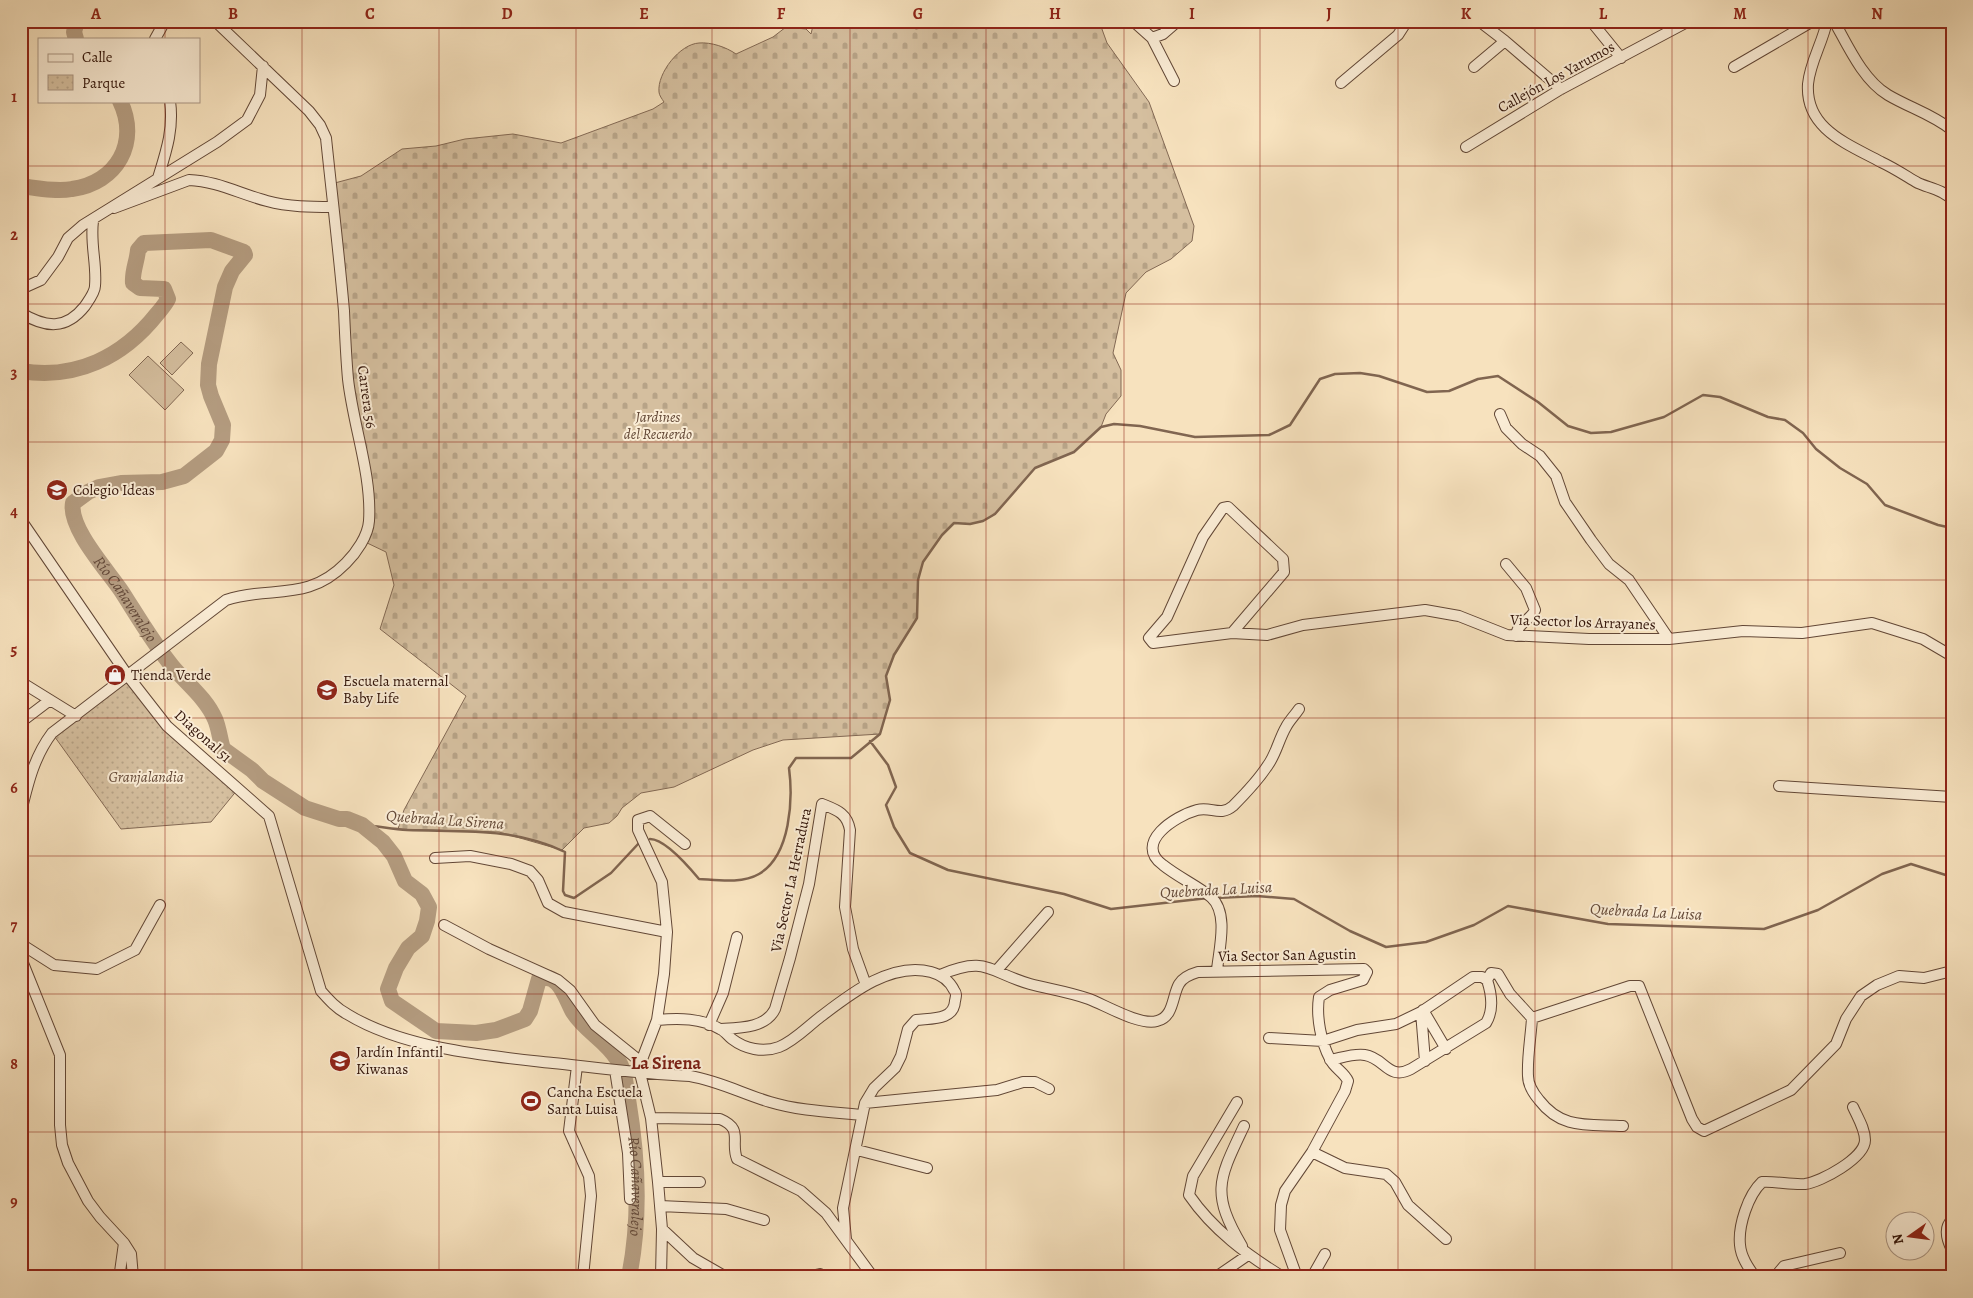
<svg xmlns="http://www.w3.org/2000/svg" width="1973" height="1298" viewBox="0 0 1973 1298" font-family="Alegreya,serif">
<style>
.cemetery{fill:url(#cemetery-stones);stroke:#836954}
.park{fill:url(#park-dots);stroke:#836954}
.garden{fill:#d5bf9f;stroke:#836954}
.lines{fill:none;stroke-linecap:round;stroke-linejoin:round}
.stream{stroke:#806550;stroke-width:2.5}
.river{stroke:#b49c80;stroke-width:16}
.minor-casing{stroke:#624736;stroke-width:12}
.minor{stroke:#faecd5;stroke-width:10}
.grid{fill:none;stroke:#8f2418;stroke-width:1;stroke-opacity:0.55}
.labels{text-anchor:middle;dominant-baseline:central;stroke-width:4;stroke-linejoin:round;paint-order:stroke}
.street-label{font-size:15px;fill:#311308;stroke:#faecd5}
.park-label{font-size:15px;font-style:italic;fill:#624735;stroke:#faecd5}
.poi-label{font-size:15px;fill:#311308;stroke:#faecd5;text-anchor:start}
.water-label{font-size:16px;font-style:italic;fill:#654a38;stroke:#faecd5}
.quarter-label{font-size:18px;font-weight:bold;fill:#7a1f14;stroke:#faecd5}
.neatline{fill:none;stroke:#8f2418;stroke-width:2}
.grid-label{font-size:16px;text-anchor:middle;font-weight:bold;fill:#8f2418}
</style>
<defs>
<pattern id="cemetery-stones" width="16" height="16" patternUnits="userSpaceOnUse" patternTransform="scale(1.25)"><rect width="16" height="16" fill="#d5bf9f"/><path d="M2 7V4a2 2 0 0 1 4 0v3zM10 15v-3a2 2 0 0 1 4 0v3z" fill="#b7a387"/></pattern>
<pattern id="park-dots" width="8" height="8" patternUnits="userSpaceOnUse" patternTransform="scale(1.25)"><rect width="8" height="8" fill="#d5bf9f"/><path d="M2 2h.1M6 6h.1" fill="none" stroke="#b7a387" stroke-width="1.8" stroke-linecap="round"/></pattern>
</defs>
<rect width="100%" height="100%" fill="#f7e2be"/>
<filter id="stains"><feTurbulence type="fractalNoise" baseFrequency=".004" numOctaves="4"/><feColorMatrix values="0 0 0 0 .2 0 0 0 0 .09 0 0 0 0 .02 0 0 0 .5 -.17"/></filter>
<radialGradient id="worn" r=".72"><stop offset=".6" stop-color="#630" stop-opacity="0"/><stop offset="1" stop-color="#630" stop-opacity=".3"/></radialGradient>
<path class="cemetery" d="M814 21H899L916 29 927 27 933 21H1099L1107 43 1149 102 1194 226 1192 241 1171 259 1146 272 1126 293 1113 353 1121 370V396L1106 414 1101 427 1074 452 1035 468 995 514 983 521 970 524 954 523 942 535 923 562 918 580 917 618 894 655 886 676 890 700 880 734 783 740 753 750 674 787 641 793 622 808 617 816 609 823 584 828 562 850 499 832 398 829 404 810 466 696 380 629 394 585 386 552 363 541 369 523 357 437 331 184 361 176 402 149 436 146 465 139 513 134 561 143 653 109 664 102C662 99 659 95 659 92 657 73 680 44 699 43 711 42 726 47 736 54L773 37 786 27 806 29 811 34Z"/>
<path class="park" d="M128 676 167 726 238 789 211 822 121 829 52 733Z"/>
<path class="garden" d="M181 342 193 353 172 375 160 363Z
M148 356 184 390 165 410 129 375Z"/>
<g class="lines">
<path class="stream" d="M870 741 888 765 896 787 886 805 894 827 910 853 948 870 1064 894 1111 909 1208 898
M362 825C377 826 392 829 407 830 462 832 514 827 565 852L563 891 565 895 574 898 611 873 639 843
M650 839C665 839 689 867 699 879 717 880 742 884 759 874 791 855 793 799 789 768L796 758H851L880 734 890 700 886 676 894 655 917 618 918 580 923 562 942 535 954 523 970 524 983 521 995 514 1035 468 1074 452 1101 427 1114 424 1140 426 1195 437 1269 435 1290 425 1320 379 1335 374 1360 373 1379 376 1427 392 1449 391 1478 379 1498 376 1538 402 1568 426 1591 433 1611 432 1664 417 1703 395 1720 397 1768 417 1785 420 1803 433 1816 449 1840 468 1867 484 1885 505 1938 525 1952 528
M1216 898 1257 896 1294 899 1350 931 1386 947 1426 942 1474 925 1508 906 1608 924 1764 929 1818 910 1882 874 1911 864 1952 877"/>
<g class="river">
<path d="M76 39 74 32 77 21"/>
<path d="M21 186C37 188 56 192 72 189 117 183 140 142 120 101"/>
<path id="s1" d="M21 371C76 380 123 357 157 314 161 309 165 305 168 299L164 289 140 288 133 283C132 271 137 262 138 250L144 243 211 240 244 252 245 255 232 271 225 287 209 364 208 385 211 396 223 425 222 440 216 451 184 476 162 482 121 483 99 487 88 492 73 503C68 528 109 572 122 592 138 617 153 643 172 666 186 683 206 698 215 719 219 728 220 740 223 749L252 770 263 781 305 808 339 819H347L362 825 383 842 394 856 405 881 422 894 429 907 427 921 422 936 408 948 396 968 388 989 392 1001 436 1031 476 1033 496 1030 525 1019 530 1011 539 979C559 971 566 1000 573 1012 585 1031 605 1040 617 1059 625 1069 626 1087 628 1099 638 1158 641 1218 629 1277"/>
</g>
<g class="minor-casing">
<path id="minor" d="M1133 21 1152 38 1174 81
M1479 21 1505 41 1561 89
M1591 21 1621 58
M1827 21C1823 42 1810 62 1808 84 1805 129 1848 144 1881 162 1894 168 1906 176 1918 183 1929 188 1944 190 1952 200
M1834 21C1848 46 1863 80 1888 95 1910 108 1932 114 1952 130
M1152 38 1163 34 1178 21
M155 39 165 21
M1474 67 1505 41
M1734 67 1813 21
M1341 83 1398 35 1407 21
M1466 147 1561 89 1689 21
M158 178C166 152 174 129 170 101
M114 208 189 180C217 181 240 194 267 201 289 207 311 207 333 207
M21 289 41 280 58 257 68 238 83 225 217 142 247 120 260 95 263 66
M21 313C46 328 66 330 85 306 89 300 95 292 95 286 97 263 90 245 93 221
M1500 414 1506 428 1522 444 1540 456 1556 476 1565 502 1591 540 1609 564 1629 580 1669 639
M21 520 128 676 167 726 269 816 321 991C329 1000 336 1008 347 1014 404 1049 488 1056 553 1063 599 1068 644 1074 690 1076 719 1081 743 1094 770 1102 800 1111 832 1112 862 1115
M1506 564 1526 588 1535 610C1530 621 1517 623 1516 636
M1232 633 1284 572 1283 559 1228 507 1223 508 1203 537 1167 617 1149 638 1153 643 1232 633 1267 635 1303 625 1425 610 1459 616 1507 635 1589 639H1669L1743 631 1802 633 1872 623 1923 639 1952 656
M21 682 76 716
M21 722 50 700
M1779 786 1952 797
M21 812C28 783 34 757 52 733L226 600C271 585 307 603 346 563 356 553 368 536 369 521 372 475 353 425 348 379 346 357 345 334 344 311 339 253 332 196 326 138L320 125 309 111 215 21
M435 858 470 856 511 864 530 871 538 880 548 903 564 912 667 932
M444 925 489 949 558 980 570 990 595 1025 641 1062
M21 944 54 965 97 969 135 950 160 905
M21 958 60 1055V1125L62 1145 68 1163 88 1201 100 1217 124 1243 131 1254 133 1277
M997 970 1048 912
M1217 970C1219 949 1229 913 1211 897 1196 885 1178 877 1163 865 1133 843 1175 816 1197 810 1211 806 1220 817 1233 806 1245 794 1259 779 1268 765 1276 754 1279 739 1286 727 1289 721 1295 715 1299 709
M940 975C987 955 988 972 1030 984 1049 989 1070 992 1089 999 1105 1005 1140 1026 1157 1021 1174 1017 1172 996 1179 984 1183 977 1191 974 1198 972L1364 969 1367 972 1363 980 1330 990 1319 997C1316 1017 1321 1042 1330 1059 1334 1068 1344 1072 1348 1081L1345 1091 1312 1152 1285 1191 1281 1205 1280 1230 1297 1277
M1487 980 1491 973 1498 974 1510 994 1532 1018C1531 1036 1527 1057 1528 1076 1528 1084 1534 1094 1539 1100 1562 1130 1588 1124 1623 1126
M1423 1010 1446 1049
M1421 1012 1425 1061
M1532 1018 1630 986H1639L1692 1119 1697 1127 1704 1131 1791 1090 1836 1044 1846 1019 1861 996 1877 985 1899 976 1924 978 1952 971
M657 1020 664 974 667 932 662 882 638 830V820L650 816 685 844
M709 1025 723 993 737 937
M721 1029C740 1028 766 1028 775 1009L790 958 809 884 822 804C837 810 847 813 850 830L845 907 853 949 866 985
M1269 1038 1323 1041 1357 1030 1396 1024 1421 1012 1473 977H1482L1487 980C1492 995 1494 1010 1486 1023L1411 1069C1388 1081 1385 1058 1365 1055 1354 1053 1341 1058 1330 1060
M577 1066 569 1131 589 1176 591 1196 583 1277
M615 1070 628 1153 630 1199
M1237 1102 1193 1176 1189 1195C1213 1230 1247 1255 1283 1277
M865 1103 997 1090 1023 1082H1035L1049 1089
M651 1118 720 1119C744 1129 730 1141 737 1159L801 1191 826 1213 873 1277
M857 1150 927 1168
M1312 1152 1345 1168 1386 1174 1395 1182 1408 1205 1446 1239
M658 1182H700
M660 1206 726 1209 764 1220
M1952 1220C1943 1228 1947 1240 1952 1250
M662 1229 693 1258 726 1277
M1242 1246C1210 1192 1219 1179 1244 1126
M115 1277 120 1272 124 1243
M661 1277 662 1229 658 1182 651 1118 640 1073 641 1062 657 1020C679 1018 701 1018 720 1029 725 1031 728 1036 732 1039 745 1049 763 1053 779 1047 794 1041 806 1028 819 1018 849 995 891 961 931 972 942 975 949 980 954 990 957 994 956 996 955 1001 954 1021 930 1018 916 1020L908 1029 901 1056 895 1068 874 1088 865 1103 843 1208 846 1239
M806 1277 820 1274 823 1277
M1216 1277 1248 1255
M1312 1277 1325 1254
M1755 1277C1748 1267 1741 1257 1740 1245 1738 1226 1748 1195 1762 1182 1776 1181 1791 1185 1805 1184 1821 1182 1865 1158 1865 1140 1865 1129 1858 1118 1853 1107
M1780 1277 1779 1272 1784 1266 1840 1253"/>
</g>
<use href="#minor" class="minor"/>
</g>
<path class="grid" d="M165 21V39M302 21V1277M439 21V1277M576 21V1277M712 21V1277M850 21V1277M986 21V1277M1124 21V1277M1260 21V1277M1398 21V1277M1535 21V1277M1672 21V1277M1808 21V1277M165 101V1277M21 166H1952M21 304H1952M21 442H1952M21 580H1952M21 718H1952M21 856H1952M21 994H1952M21 1132H1952"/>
<defs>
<g id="school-disc" transform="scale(1.125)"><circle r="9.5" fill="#8f2418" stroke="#faecd5"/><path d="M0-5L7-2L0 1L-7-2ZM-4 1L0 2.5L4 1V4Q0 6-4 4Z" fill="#fff"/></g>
<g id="shop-disc" transform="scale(1.125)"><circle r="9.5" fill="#8f2418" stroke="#faecd5"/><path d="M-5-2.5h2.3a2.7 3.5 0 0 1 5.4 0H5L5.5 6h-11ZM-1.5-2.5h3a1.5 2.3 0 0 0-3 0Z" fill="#fff"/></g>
<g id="stadium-disc" transform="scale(1.125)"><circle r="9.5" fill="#8f2418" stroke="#faecd5"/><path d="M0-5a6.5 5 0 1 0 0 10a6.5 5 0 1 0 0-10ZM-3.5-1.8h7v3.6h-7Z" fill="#fff"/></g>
</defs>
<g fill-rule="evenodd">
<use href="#school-disc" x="57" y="490"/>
<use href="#shop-disc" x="115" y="675"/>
<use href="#school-disc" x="327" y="690"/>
<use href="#school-disc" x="340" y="1061"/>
<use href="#stadium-disc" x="531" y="1101"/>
</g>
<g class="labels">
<g class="street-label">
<text transform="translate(1556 77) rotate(-29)">Callejón Los Yarumos</text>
<text transform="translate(367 397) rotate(82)">Carrera 56</text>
<text transform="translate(1583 622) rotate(2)">Via Sector los Arrayanes</text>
<text transform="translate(203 736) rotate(42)">Diagonal 51</text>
<text transform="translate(791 880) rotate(-78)">Via Sector La Herradura</text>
<text transform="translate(1287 955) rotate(-1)">Via Sector San Agustin</text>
</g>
<g class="park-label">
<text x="658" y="417">Jardines<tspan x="658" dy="17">del Recuerdo</tspan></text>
<text x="146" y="777">Granjalandia</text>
</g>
<g class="poi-label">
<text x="73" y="490">Colegio Ideas</text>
<text x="131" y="675">Tienda Verde</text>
<text x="343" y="681">Escuela maternal<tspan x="343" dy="17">Baby Life</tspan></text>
<text x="356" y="1052">Jardín Infantil<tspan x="356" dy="17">Kiwanas</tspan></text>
<text x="547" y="1092">Cancha Escuela<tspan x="547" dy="17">Santa Luisa</tspan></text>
</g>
<g class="water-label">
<text stroke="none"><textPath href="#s1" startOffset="842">Río Cañaveralejo</textPath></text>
<text transform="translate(445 820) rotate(4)">Quebrada La Sirena</text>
<text transform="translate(1216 890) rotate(-3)">Quebrada La Luisa</text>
<text transform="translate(1646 912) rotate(3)">Quebrada La Luisa</text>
<text stroke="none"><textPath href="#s1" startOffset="1834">Río Cañaveralejo</textPath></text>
</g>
<g class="quarter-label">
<text x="666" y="1063">La Sirena</text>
</g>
</g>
<rect width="1973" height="1298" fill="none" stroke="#f7e2be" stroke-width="55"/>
<rect x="38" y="38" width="162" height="65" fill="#faecd5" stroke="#aa9583"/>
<rect x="48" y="54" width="25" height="8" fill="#faecd5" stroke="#aa9583"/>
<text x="82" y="62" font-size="15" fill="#311308">Calle</text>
<rect x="48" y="75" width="25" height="15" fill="url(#park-dots)" stroke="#aa9583"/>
<text x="82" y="88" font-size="15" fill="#311308">Parque</text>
<g transform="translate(1910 1236) rotate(256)"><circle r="24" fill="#faecd5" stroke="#aa9583"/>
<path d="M0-4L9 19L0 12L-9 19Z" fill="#8f2418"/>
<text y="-8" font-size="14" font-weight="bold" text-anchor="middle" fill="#311308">N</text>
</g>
<rect x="28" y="28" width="1918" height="1242" class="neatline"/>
<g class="grid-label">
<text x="96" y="19">A</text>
<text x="233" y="19">B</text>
<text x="370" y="19">C</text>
<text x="507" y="19">D</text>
<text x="644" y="19">E</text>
<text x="781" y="19">F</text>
<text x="918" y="19">G</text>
<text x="1055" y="19">H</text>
<text x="1192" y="19">I</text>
<text x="1329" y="19">J</text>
<text x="1466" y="19">K</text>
<text x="1603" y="19">L</text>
<text x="1740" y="19">M</text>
<text x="1877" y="19">N</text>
<text x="14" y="102">1</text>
<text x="14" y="240">2</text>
<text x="14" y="378">3</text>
<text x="14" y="517">4</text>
<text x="14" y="655">5</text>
<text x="14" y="793">6</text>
<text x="14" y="931">7</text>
<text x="14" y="1069">8</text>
<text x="14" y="1207">9</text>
</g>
<rect width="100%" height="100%" filter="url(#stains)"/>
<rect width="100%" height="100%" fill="url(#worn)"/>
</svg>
